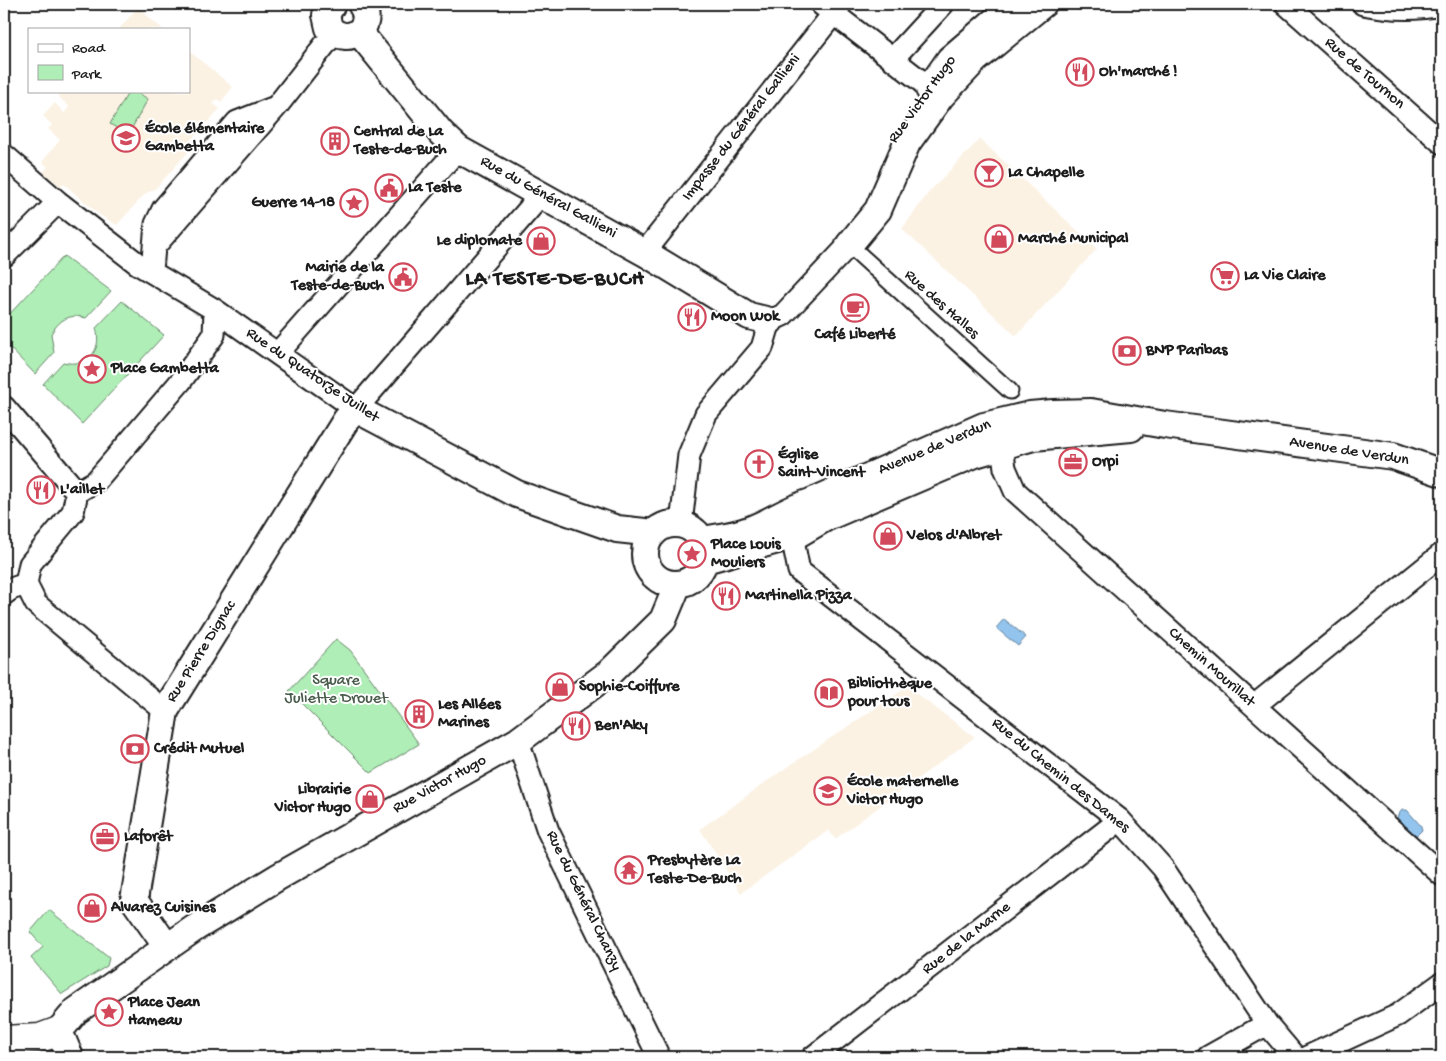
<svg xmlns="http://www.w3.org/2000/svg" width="1446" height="1061" viewBox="0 0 1446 1061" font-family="'Gochi Hand',sans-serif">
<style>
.built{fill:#fbf2e4}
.green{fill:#afeeb6;stroke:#668569}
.water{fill:#92c4ee;stroke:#63819a}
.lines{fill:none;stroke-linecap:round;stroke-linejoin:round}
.pedestrian-casing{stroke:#1c1c1c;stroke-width:19}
.minor-casing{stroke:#1c1c1c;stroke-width:25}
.tertiary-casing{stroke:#1c1c1c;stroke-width:30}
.secondary-casing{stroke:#1c1c1c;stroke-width:31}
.pedestrian{stroke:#fff;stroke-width:15}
.minor{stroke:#fff;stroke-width:21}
.tertiary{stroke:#fff;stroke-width:26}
.secondary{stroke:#fff;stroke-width:28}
.labels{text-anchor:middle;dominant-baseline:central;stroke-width:4;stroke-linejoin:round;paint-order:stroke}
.poi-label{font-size:16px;font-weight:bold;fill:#1c1c1c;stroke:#fff;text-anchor:start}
.street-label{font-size:16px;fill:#1c1c1c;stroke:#fff}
.park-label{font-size:16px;fill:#485b4a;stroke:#fff}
.district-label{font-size:21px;font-weight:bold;letter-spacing:1px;fill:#1c1c1c;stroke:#fff}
</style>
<rect width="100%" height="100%" fill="#fff"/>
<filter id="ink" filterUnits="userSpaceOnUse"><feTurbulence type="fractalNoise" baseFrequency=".02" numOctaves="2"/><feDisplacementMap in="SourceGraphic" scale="10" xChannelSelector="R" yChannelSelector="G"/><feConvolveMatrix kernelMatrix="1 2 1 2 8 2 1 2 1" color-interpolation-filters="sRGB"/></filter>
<g filter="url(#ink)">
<path class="built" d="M138 7 152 20 163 29H119Z
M189 51 233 87 221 102 217 99 213 103 220 109 187 144 191 149 156 188 145 194 117 225 101 216 64 184 61 187 43 172 48 167 42 162 60 140 48 129 52 125 43 116 55 103 64 113 69 107 58 96 62 91H189Z
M980 139 1097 249 1016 336 902 229 929 192Z
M907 687 975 737 835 839 829 830 741 893 700 829 780 772Z"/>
<path class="green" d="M129 91H135L148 99 128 135 110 124Z
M64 256 111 291 86 318C69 313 59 320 51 334L54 353 35 374 4 342V320Z
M122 301 164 335 82 424 43 384 63 362C87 368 103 351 96 328Z
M336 639 350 650 419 744 371 773 289 691Z
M49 910 109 958 107 966 62 994 31 958 43 947 30 932Z"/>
<path class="water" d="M1004 619 1026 637 1018 646 996 628Z
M1402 810H1407L1421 826 1422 830 1417 835H1412L1397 819 1398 815Z"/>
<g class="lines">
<g class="pedestrian-casing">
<path id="pedestrian" d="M849 245 1010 391"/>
</g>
<g class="minor-casing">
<path id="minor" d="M821 4 930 88
M1286 4 1442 143
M1363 4C1388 9 1417 10 1442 5
M895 61 899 52 943 4
M4 155 58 202 138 264 215 310 356 409 530 208 538 193
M154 247 156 224 163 209 237 122 273 108
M647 254 652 243 841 4
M4 256 58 202
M152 271 154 247 277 106 334 33
M278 353 458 149
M4 407 77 492 73 512 30 564 26 584 36 604 165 711
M1002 446 1005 468 1015 491 1442 875
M77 492 96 481 181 381 214 335 215 310
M681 524 689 455 706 414 762 348 770 321 783 315 849 245
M796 535 794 546 799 571 1120 820 1163 868 1267 1024 1295 1057
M4 594 11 589 26 584
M1254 706 1442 554
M518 741 548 831 659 1057
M813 1057 1120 820
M1208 1057 1267 1024
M1307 1057 1398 1015 1442 983"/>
</g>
<g class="tertiary-casing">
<path id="tertiary" d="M332 4 326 15 329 28C348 48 377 27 361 4
M359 32 441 133 458 149 647 254 749 316 770 321
M929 89 950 59 1014 4
M849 245 878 210 907 143 941 96 975 60 1043 4
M645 554a30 30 0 1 1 60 0a30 30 0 1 1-60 0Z
M702 540C718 537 734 536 749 530 771 522 788 509 811 502L984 426 1030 415 1053 413 1091 412 1165 425 1393 456 1442 473
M705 560 796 535 825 518 975 454 1033 437 1131 428
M167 947 134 900 165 711 346 420 356 409 517 494 617 529 654 533
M70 1057 59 1031 76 1011 195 928 278 877 518 741 609 673 663 620 678 584"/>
</g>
<g class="secondary-casing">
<path id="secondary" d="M4 1040 40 1038 59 1031"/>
</g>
<use href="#pedestrian" class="pedestrian"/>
<use href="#minor" class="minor"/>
<use href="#tertiary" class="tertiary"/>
<use href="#secondary" class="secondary"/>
</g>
</g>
<defs>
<g id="restaurant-ring" transform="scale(1.4375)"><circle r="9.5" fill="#fff" stroke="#d1495b" stroke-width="1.5"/><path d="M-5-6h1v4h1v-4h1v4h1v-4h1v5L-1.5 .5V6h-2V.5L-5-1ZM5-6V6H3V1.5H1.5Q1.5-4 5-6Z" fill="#d1495b"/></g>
<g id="school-ring" transform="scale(1.4375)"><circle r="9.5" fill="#fff" stroke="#d1495b" stroke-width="1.5"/><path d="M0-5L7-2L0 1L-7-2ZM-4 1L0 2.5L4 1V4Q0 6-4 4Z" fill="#d1495b"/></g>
<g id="building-ring" transform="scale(1.4375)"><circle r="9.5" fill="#fff" stroke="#d1495b" stroke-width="1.5"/><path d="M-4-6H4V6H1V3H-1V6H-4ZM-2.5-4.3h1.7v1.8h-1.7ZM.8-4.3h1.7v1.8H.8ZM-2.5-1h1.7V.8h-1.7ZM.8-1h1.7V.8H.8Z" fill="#d1495b"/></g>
<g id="bar-ring" transform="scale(1.4375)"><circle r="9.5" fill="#fff" stroke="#d1495b" stroke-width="1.5"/><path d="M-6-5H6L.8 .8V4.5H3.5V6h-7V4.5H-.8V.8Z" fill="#d1495b"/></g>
<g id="civic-ring" transform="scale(1.4375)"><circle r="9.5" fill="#fff" stroke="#d1495b" stroke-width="1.5"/><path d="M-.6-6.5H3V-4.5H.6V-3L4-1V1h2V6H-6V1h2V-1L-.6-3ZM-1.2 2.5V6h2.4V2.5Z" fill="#d1495b"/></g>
<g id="sight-ring" transform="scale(1.4375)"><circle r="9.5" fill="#fff" stroke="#d1495b" stroke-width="1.5"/><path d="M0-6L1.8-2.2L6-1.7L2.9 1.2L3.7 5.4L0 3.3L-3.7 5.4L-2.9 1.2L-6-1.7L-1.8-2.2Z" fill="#d1495b"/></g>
<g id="shop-ring" transform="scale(1.4375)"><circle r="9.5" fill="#fff" stroke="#d1495b" stroke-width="1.5"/><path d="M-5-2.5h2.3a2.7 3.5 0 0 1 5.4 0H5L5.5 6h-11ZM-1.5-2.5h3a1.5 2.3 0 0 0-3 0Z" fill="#d1495b"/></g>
<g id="supermarket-ring" transform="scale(1.4375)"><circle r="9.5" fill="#fff" stroke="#d1495b" stroke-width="1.5"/><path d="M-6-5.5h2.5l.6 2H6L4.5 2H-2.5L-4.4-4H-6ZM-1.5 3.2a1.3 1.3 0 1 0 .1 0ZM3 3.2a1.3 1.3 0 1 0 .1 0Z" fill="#d1495b"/></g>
<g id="cafe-ring" transform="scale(1.4375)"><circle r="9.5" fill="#fff" stroke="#d1495b" stroke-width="1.5"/><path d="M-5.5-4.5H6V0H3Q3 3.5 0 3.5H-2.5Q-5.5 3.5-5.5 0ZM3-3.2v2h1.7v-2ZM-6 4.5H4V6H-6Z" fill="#d1495b"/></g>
<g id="bank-ring" transform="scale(1.4375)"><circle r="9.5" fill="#fff" stroke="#d1495b" stroke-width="1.5"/><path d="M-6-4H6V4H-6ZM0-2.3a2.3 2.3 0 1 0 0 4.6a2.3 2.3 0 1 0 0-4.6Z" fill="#d1495b"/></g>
<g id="office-ring" transform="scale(1.4375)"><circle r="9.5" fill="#fff" stroke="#d1495b" stroke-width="1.5"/><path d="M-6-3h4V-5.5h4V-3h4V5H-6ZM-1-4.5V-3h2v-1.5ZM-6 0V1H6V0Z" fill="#d1495b"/></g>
<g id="church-ring" transform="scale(1.4375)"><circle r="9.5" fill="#fff" stroke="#d1495b" stroke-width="1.5"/><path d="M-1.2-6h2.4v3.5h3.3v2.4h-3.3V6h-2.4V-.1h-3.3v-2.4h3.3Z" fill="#d1495b"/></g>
<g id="library-ring" transform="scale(1.4375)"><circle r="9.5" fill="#fff" stroke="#d1495b" stroke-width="1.5"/><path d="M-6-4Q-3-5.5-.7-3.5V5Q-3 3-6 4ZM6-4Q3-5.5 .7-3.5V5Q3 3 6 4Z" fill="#d1495b"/></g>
<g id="temple-ring" transform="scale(1.4375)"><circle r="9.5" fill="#fff" stroke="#d1495b" stroke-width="1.5"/><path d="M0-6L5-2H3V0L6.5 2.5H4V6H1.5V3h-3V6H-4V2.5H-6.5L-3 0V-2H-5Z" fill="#d1495b"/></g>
</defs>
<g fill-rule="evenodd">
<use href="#restaurant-ring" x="1080" y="72"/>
<use href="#school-ring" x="126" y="138"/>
<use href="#building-ring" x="335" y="141"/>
<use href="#bar-ring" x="989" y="173"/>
<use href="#civic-ring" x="389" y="188"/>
<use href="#sight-ring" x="354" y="203"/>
<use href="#shop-ring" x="999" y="239"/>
<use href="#shop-ring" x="541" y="241"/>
<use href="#supermarket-ring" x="1225" y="276"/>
<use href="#civic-ring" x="403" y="277"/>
<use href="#cafe-ring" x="855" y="308"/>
<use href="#restaurant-ring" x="692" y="317"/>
<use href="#bank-ring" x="1127" y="351"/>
<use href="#sight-ring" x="92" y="369"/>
<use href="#office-ring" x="1073" y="462"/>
<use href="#church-ring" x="759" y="464"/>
<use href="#restaurant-ring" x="41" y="490"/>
<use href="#shop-ring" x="888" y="536"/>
<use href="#sight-ring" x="692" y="554"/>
<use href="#restaurant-ring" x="726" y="596"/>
<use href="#shop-ring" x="560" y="687"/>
<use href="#library-ring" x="829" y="693"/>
<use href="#building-ring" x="419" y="714"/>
<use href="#restaurant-ring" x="576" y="726"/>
<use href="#bank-ring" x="135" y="749"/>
<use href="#school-ring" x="828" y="791"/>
<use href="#shop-ring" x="370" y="799"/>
<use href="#office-ring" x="105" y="837"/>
<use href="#temple-ring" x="629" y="870"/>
<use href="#shop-ring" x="92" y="908"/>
<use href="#sight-ring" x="109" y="1012"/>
</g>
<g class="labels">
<g class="poi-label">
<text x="1099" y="72">Oh'marché !</text>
<text x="145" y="129">École élémentaire<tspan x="145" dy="18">Gambetta</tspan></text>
<text x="354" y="132">Central de La<tspan x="354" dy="18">Teste-de-Buch</tspan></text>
<text x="1008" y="173">La Chapelle</text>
<text x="408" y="188">La Teste</text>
<text x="335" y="203" text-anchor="end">Guerre 14-18</text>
<text x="1018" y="239">Marché Municipal</text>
<text x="522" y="241" text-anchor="end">Le diplomate</text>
<text x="384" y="268" text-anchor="end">Mairie de la<tspan x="384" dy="18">Teste-de-Buch</tspan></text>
<text x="1244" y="276">La Vie Claire</text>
<text x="711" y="317">Moon Wok</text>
<text x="855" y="335" text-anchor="middle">Café Liberté</text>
<text x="1146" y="351">BNP Paribas</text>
<text x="111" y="369">Place Gambetta</text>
<text x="778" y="455">Église<tspan x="778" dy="18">Saint-Vincent</tspan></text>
<text x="1092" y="462">Orpi</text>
<text x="60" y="490">L'aillet</text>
<text x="907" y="536">Velos d'Albret</text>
<text x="711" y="545">Place Louis<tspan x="711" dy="18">Mouliers</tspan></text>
<text x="745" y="596">Martinella Pizza</text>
<text x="848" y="684">Bibliothèque<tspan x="848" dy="18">pour tous</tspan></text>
<text x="579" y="687">Sophie-Coiffure</text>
<text x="438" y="705">Les Allées<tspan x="438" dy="18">Marines</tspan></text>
<text x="595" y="726">Ben'Aky</text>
<text x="154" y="749">Crédit Mutuel</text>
<text x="847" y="782">École maternelle<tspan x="847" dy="18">Victor Hugo</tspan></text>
<text x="351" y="790" text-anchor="end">Librairie<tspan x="351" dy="18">Victor Hugo</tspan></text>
<text x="124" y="837">Laforêt</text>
<text x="648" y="861">Presbytère La<tspan x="648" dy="18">Teste-De-Buch</tspan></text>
<text x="111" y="908">Alvarez Cuisines</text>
<text x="128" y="1003">Place Jean<tspan x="128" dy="18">Hameau</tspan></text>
</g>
<g class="street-label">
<text transform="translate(1364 74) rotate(41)">Rue de Tournon</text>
<text transform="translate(923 100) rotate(-54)">Rue Victor Hugo</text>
<text transform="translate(742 128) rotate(-52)">Impasse du Général Gallieni</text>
<text transform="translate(548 198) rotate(29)">Rue du Général Gallieni</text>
<text transform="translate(941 305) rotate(42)">Rue des Halles</text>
<text transform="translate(312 376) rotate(34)">Rue du Quatorze Juillet</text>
<text transform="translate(935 448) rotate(-23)">Avenue de Verdun</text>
<text transform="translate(1349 452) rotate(9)">Avenue de Verdun</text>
<text transform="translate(202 652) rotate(-58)">Rue Pierre Dignac</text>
<text transform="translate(1211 668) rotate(42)">Chemin Mourillat</text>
<text transform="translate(1060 776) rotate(39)">Rue du Chemin des Dames</text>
<text transform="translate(440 785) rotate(-29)">Rue Victor Hugo</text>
<text transform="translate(583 901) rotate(64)">Rue du Général Chanzy</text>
<text transform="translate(967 939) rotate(-38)">Rue de la Marne</text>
</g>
<g class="park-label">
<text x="336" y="681">Square<tspan x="336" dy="18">Juliette Drouet</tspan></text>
</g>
<g class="district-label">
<text x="555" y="280">LA TESTE-DE-BUCH</text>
</g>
</g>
<rect width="1446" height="1061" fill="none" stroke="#fff" stroke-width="20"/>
<rect x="10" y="10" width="1426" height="1041" fill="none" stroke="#1c1c1c" stroke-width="2" filter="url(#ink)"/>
<rect x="28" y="28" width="162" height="65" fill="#ffffff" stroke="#a4a4a4"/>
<rect x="38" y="44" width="25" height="8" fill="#ffffff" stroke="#a4a4a4"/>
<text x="72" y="52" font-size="15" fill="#1c1c1c">Road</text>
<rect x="38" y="65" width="25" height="15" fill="#afeeb6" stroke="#a4a4a4"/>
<text x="72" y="78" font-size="15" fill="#1c1c1c">Park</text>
</svg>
